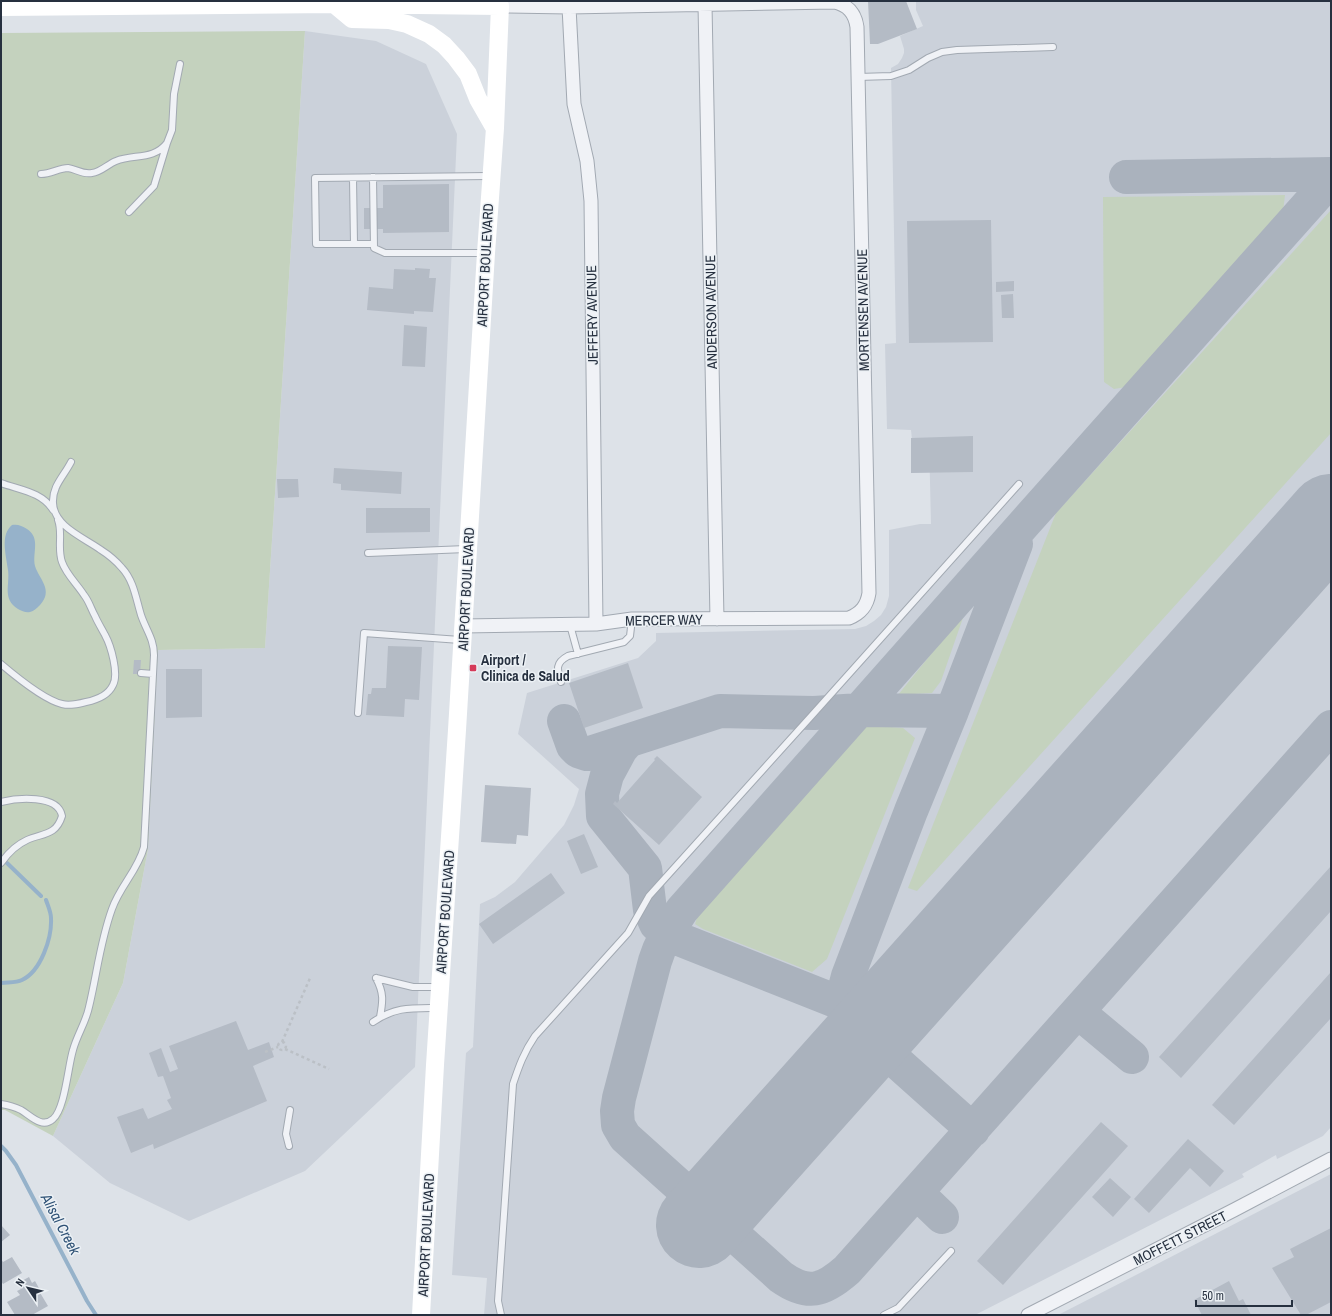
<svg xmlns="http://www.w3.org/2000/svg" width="1332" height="1316" viewBox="0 0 1332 1316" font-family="'Archivo Narrow',sans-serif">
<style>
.built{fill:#cbd1da}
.green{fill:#c4d2be}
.water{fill:#96b2ca}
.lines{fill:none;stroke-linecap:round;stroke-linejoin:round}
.stream{stroke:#96b2ca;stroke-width:4}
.taxiway{stroke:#aab2bd;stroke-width:34}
.runway{stroke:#aab2bd;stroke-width:86}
.building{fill:#b4bbc5}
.lane-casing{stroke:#a2a9b2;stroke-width:8}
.street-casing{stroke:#a2a9b2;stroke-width:15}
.path{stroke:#bbc0c6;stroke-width:2.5;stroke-dasharray:3 3;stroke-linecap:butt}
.lane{stroke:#f0f2f6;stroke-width:6}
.street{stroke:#f0f2f6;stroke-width:13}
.secondary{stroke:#fff;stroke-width:18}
.poi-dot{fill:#d53a59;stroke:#ecf1f5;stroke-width:1.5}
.labels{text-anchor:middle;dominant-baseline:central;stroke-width:3;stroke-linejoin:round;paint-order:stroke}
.street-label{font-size:14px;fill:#26303f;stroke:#ecf1f5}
.poi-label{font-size:14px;font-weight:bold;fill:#26303f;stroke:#ecf1f5;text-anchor:start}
.water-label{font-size:15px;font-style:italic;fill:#2e5175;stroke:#ecf1f5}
</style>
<rect width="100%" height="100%" fill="#dde2e8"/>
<path class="built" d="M916 1H1331V1127L1323 1136 1277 1159 1276 1155 1242 1174 1244 1177 975 1315H484L487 1278 452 1275 466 1053 473 1047 480 904 495 897 515 882 564 825 574 805 579 789 518 734 527 693 638 658 656 641V633L855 629 866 626 874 621 881 615 886 607 889 596V530L920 524H931L929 439 912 440 911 430 887 429 885 344 896 343 891 68 898 64 902 58 904 53V49L900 36 923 26 916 10Z
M305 31 376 41 426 64 457 134 415 1067 305 1171 189 1221 110 1183 53 1136 123 983 148 849 158 650 265 648Z
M1331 1174V1315H1058L1134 1276Z"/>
<path class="green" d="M305 31 265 648 158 650 148 849 123 983 53 1136 5 1110H1V33Z
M1285 195 1283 212 1126 387 1114 389 1104 382 1103 197Z
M1331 210V433L917 891 908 888 1056 513Z
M965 612 941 681 932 693 898 695Z
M867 725 903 728 915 738 827 959 812 972 703 929 695 924 699 911Z"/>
<path class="water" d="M12 525C18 524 22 526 27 529 41 538 32 553 35 566 39 579 54 590 40 605 37 608 34 611 30 612 26 613 22 611 18 609 2 599 10 585 8 570 6 554 0 535 12 525Z"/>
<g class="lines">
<path class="stream" d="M7 863 41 896
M1 983C8 982 16 983 22 980 41 971 52 938 51 918 51 912 48 906 46 900
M1 1146 6 1151 16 1165 87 1301 96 1315"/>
<path class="taxiway" d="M1126 177 1331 174
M1331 179 1023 525 682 910C671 927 661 941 655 961L619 1098 617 1111 618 1125 625 1137 781 1277C808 1296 823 1291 847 1270L1331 727
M564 721 573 746 578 751 587 754 720 711 814 713 860 710 952 711
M628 741 621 749 607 775 602 794 603 816 645 868 650 910 656 924 666 934 843 1004
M1078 1012 1132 1057
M973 1130 851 1021C840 1004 843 994 848 976L911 811 952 711 1016 544
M917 1193 942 1217"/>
<path class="runway" d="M699 1225 1331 517"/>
</g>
<path class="building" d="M868 1H906L917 29 878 44H870Z
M449 184V232L383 233V229H364V208H383V185Z
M991 220 993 342 909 343 907 221Z
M415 268 430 269 429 278H436L433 312 414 311V314L367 310 369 287 393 289 394 269 415 270Z
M1014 281V291L996 292V282Z
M1013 294 1014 318H1002L1001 295Z
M404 325 427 327 425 367 402 366Z
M973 436V472L911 473V438Z
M334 468 402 472 401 494 341 490V484L333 483Z
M277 479H298L299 497 278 498Z
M366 508H430V532L366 533Z
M388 646 422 647 419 700 405 699 404 717 366 715 368 694H371L372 688H386Z
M134 660H141L140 674H133Z
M628 663 643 708 584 728 569 683Z
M166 669H202V717L166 718Z
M657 756 702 797 659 845 613 804 615 801 617 803 655 760 654 759Z
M485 785 531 788 528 836 517 835 516 844 481 842Z
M584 834 598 867 581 874 567 841Z
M1331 866V911L1181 1078 1159 1057Z
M551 873 565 893 493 944 479 924Z
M1331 972V1018L1234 1125 1212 1105Z
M236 1021 248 1050 269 1042 274 1057 253 1066 267 1101 154 1149 153 1144 131 1153 117 1117 143 1108 148 1119 172 1109 167 1100 171 1098 163 1076 158 1077 149 1053 161 1048 170 1072 178 1069 169 1046Z
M1101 1122 1128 1146 1003 1285 977 1261Z
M1188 1139 1224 1171 1210 1187 1190 1168 1149 1213 1134 1199Z
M1110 1178 1131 1197 1113 1217 1092 1197Z
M1 1225 10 1235 1 1242Z
M1331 1228V1302L1306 1315H1301L1272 1268 1294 1257 1290 1249Z
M12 1257 22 1273 3 1284 1 1281V1259L3 1262Z
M29 1277 32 1283 35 1281 40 1290 39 1291 48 1306 32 1315H15L7 1302 20 1295 17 1291 21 1289 18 1283Z
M1229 1281 1239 1301 1243 1299 1251 1315H1202L1194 1300Z"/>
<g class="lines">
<g class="lane-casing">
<path id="lane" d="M858 77 891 76 909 70 928 58 942 52 957 50 1053 47
M167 143 172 130 174 94 180 64
M41 174C51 174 59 168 68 168 76 169 83 175 92 173 101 172 108 164 116 161 134 154 154 160 167 143L154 186 129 212
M373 177 374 248 385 253H484
M353 178 354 244
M374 244H316L315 178 489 176
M1 483C20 490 42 492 53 510
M368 553 466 549
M570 625 578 654
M1 664C14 675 45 700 62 704 70 706 78 704 86 702 96 700 108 696 113 685 119 674 111 646 105 635 102 629 98 623 95 616 91 609 89 601 84 595 77 584 66 574 62 562 57 548 63 533 58 520
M141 673 153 674
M561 682C557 669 555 663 568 656L624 642 630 636 632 619
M358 713 364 633 460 640
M1 802C17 798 58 794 62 816 56 836 42 833 27 840 16 845 8 853 1 863
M376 978 413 987H438
M376 978C384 993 383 1001 380 1017
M373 1022C395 1007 410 1008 436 1008
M1 1104C8 1105 15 1107 21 1110 31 1116 42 1129 53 1119 65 1109 68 1066 73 1050 77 1035 86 1022 89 1007 97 974 100 942 112 909 120 886 138 870 144 847L154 655C154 639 146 630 141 615 136 599 134 581 122 568 116 561 109 555 101 550 85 538 54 527 53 503 52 486 64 476 71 462
M289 1146 286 1134 290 1110
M501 1315 498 1301 513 1084C519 1066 524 1052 535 1036L628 933 649 896 814 713 1019 484
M884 1315 898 1308 951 1251"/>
</g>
<g class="street-casing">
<path id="street" d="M705 5 717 619
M569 7 574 104 587 161 591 201 596 624
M463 626 596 624 632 619 849 618C861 613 867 606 869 593L857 27C855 13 848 5 834 2L569 7 500 6
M1028 1315 1234 1210 1331 1159"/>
</g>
<path class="path" d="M282 1042 311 976
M278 1046a4 4 0 1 1 8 0a4 4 0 1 1-8 0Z
M285 1049 329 1069
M265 1052 278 1047"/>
<use href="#lane" class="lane"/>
<use href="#street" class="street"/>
<path class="secondary" d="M334 4 352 19 389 20 407 24 429 34 444 45 456 58 468 74 478 99 494 127
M1 7 334 4 500 6 495 128 486 253 457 730 435 1065 421 1315"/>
</g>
<rect class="poi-dot" x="469" y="664" width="8" height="8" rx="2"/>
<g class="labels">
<g class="street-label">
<text transform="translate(485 265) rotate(-87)">AIRPORT BOULEVARD</text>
<text transform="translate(863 310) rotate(-91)">MORTENSEN AVENUE</text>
<text transform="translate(711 312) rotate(-91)">ANDERSON AVENUE</text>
<text transform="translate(592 315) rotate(-91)">JEFFERY AVENUE</text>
<text transform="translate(466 589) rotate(-87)">AIRPORT BOULEVARD</text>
<text transform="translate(664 620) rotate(-1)">MERCER WAY</text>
<text transform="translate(445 912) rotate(-86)">AIRPORT BOULEVARD</text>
<text transform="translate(426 1235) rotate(-87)">AIRPORT BOULEVARD</text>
<text transform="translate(1180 1238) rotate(-27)">MOFFETT STREET</text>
</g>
<g class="poi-label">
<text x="481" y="660">Airport /<tspan x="481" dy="16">Clinica de Salud</tspan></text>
</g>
<g class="water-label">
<text transform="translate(61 1224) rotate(62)">Alisal Creek</text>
</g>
</g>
<rect width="1332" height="1316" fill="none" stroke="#26303f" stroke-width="4"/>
<g transform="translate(28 1288) rotate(305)" stroke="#ecf1f5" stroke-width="3" paint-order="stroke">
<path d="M0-3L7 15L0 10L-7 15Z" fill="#26303f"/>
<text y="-6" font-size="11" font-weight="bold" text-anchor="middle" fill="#26303f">N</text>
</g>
<path d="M1196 1300v6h96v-6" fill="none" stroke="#26303f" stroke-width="2"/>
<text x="1202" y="1300" font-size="12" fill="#26303f" stroke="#ecf1f5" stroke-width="3" paint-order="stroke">50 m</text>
</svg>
